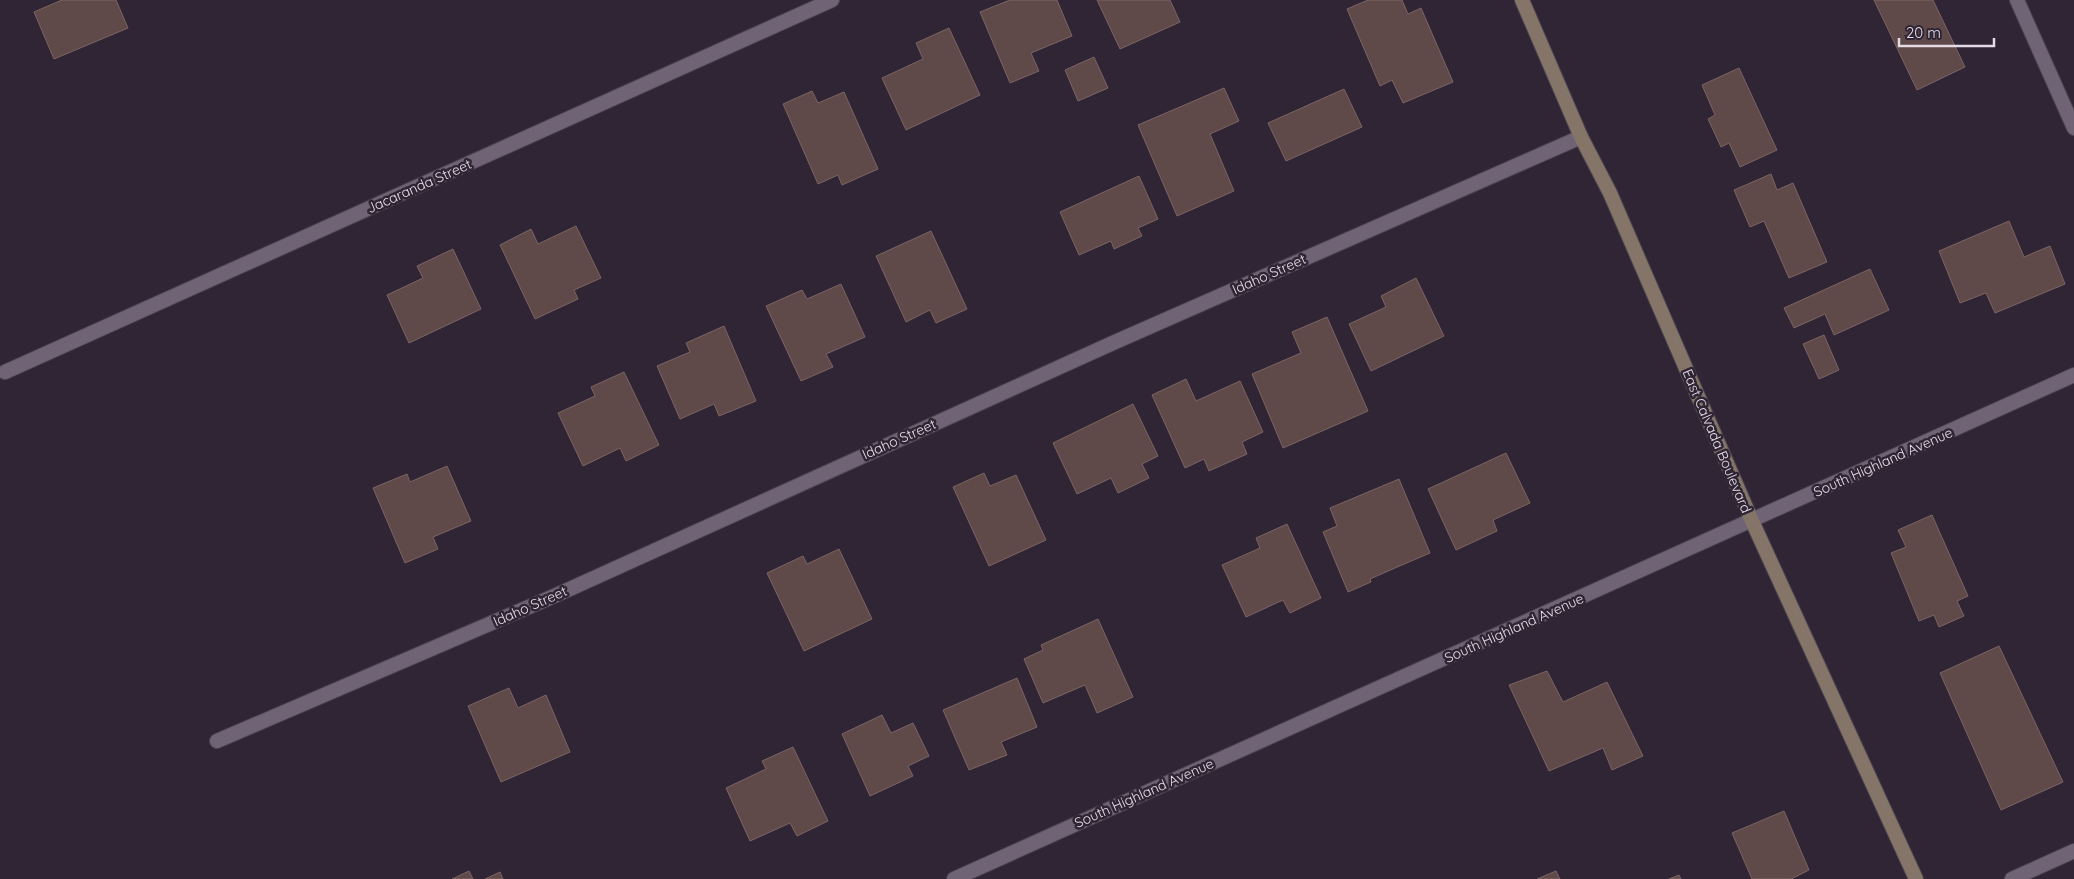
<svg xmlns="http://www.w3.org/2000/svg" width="2074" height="879" viewBox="0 0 2074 879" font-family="Quicksand,sans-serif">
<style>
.building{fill:#604a49;stroke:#7c6463}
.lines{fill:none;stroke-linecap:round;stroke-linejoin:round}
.minor-casing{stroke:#4c4450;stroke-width:16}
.secondary-casing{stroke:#4c4450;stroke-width:16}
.minor{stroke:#6f6375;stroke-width:14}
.secondary{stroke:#847568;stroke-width:14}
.labels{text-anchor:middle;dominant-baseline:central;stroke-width:5;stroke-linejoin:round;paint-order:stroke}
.street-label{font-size:14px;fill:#e3dce6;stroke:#2f2534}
</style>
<rect width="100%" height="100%" fill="#2f2534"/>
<path class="building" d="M62 0H116L128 28 54 59 34 12Z
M1010 0H1057L1072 36 1031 53 1039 71 1010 83 980 12Z
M1097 0H1170L1180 22 1120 49Z
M1368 0H1402L1408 14 1421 8 1453 82 1403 103 1392 80 1380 86 1347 9Z
M1874 0H1933L1965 67 1917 90Z
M949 28 980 95 906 130 882 78 923 59 916 43Z
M1094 57 1108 88 1078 101 1065 70Z
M1739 68 1777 150 1740 167 1729 143 1721 147 1708 119 1715 115 1702 85Z
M1224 88 1239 121 1210 134 1234 191 1177 216 1138 125Z
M1344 89 1362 127 1286 161 1268 123Z
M812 91 818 103 844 92 878 169 842 185 838 175 818 184 783 104Z
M1771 174 1777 190 1793 183 1827 262 1789 278 1764 221 1750 227 1734 190Z
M1139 176 1158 219 1138 228 1142 236 1114 249 1111 241 1079 255 1060 212Z
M2009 221 2024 257 2050 246 2065 284 1995 313 1986 293 1960 303 1939 251Z
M576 226 601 278 574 290 578 299 535 319 500 245 531 229 538 244Z
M931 231 967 309 936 323 930 310 906 322 876 256Z
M453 249 481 309 409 343 387 295 423 278 417 266Z
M1870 269 1889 310 1834 335 1825 314 1794 328 1784 308Z
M1416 278 1444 336 1371 371 1349 324 1386 307 1381 296Z
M841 284 865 337 826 354 833 367 801 381 766 306 802 290 807 299Z
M1327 317 1368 411 1283 448 1252 374 1301 353 1292 332Z
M724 326 756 401 719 416 714 404 680 419 657 366 690 352 686 343Z
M1824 335 1839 370 1819 379 1803 344Z
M624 372 659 445 626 461 620 448 583 466 558 413 595 396 591 387Z
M1186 379 1196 401 1240 381 1263 432 1242 442 1247 454 1209 471 1204 459 1185 468 1152 395Z
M1133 404 1158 456 1142 464 1149 478 1118 493 1111 478 1077 494 1053 443Z
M1506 453 1530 503 1493 520 1497 531 1456 550 1428 489Z
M447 466 471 521 433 537 438 549 405 563 373 488 407 474 410 482Z
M984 473 990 486 1016 475 1046 540 989 566 953 487Z
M1399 479 1430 553 1395 568 1370 579 1371 582 1348 592 1323 532 1337 526 1330 508Z
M1932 515 1968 596 1957 601 1964 616 1939 627 1934 615 1919 621 1891 553 1906 547 1898 530Z
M1287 524 1321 598 1290 613 1283 600 1246 617 1222 565 1260 548 1256 538Z
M839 549 872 619 804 651 767 573 803 556 807 564Z
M1098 619 1133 697 1097 713 1085 685 1043 703 1024 659 1043 650 1041 645Z
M1999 646 2063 782 2001 810 1940 673Z
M1547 671 1563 702 1607 682 1643 756 1612 770 1603 748 1549 771 1509 685Z
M1017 678 1037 727 1001 742 1007 755 969 770 943 710Z
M509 688 518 708 546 695 570 752 501 782 468 706Z
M882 715 891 733 913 723 929 756 908 766 913 776 870 796 842 734Z
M793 747 828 821 797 836 790 823 750 841 726 788 766 769 762 761Z
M1784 811 1809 870 1791 879H1752L1732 833Z
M469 871 473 879H452Z
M1556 871 1560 879H1537Z
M500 872 503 879H485Z
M1679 875 1681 879H1669Z"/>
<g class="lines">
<g class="minor-casing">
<path id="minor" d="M2017 0 2074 128
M5 372 832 0
M217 741 552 597 1115 342 1581 137
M954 879 2074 375
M2012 879 2074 851"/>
</g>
<g class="secondary-casing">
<path id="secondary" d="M1522 0 1581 137 1610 193 1752 521 1916 879"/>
</g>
<use href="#minor" class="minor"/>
<use href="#secondary" class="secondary"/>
</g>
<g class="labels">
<g class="street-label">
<text transform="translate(419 186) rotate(-24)">Jacaranda Street</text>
<text transform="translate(1269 274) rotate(-24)">Idaho Street</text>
<text transform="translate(899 439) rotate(-24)">Idaho Street</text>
<text transform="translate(1717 441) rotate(67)">East Calvada Boulevard</text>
<text transform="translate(1883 462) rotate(-24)">South Highland Avenue</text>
<text transform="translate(530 606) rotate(-24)">Idaho Street</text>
<text transform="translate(1514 628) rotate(-24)">South Highland Avenue</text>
<text transform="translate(1144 793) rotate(-24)">South Highland Avenue</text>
</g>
</g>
<path d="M1899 38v8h95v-8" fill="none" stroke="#e3dce6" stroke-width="2.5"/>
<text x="1906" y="38" font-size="15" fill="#e3dce6" stroke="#2f2534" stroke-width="4" paint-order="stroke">20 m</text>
</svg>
